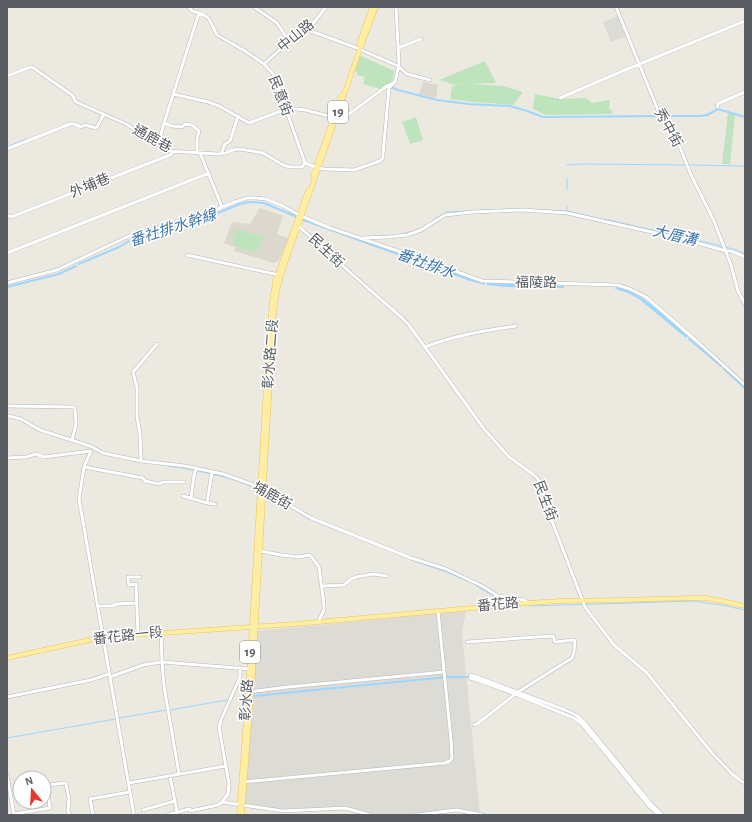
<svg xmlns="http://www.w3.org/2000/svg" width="752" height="822" viewBox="0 0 752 822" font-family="'Alegreya Sans','Noto Sans TC',sans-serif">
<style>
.industrial{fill:#dddbd5}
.education{fill:#dcd8ce}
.green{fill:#bde4bd}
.water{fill:#9fd6fe}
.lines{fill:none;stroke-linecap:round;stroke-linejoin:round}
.stream{stroke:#9fd6fe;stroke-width:1}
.canal{stroke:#9fd6fe;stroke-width:2}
.minor-casing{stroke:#b3b7bb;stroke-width:4}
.major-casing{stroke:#efc256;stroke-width:5}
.minor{stroke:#fff;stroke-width:3}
.major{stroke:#feeea4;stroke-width:4}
.labels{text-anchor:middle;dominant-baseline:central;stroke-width:3;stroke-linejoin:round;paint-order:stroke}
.shield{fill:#fff;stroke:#8b8e90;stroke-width:1}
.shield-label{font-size:13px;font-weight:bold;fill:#595d61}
.street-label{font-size:14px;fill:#595d61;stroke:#fff}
.water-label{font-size:15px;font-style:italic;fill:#3d76ae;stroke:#fff}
</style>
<rect width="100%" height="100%" fill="#ece9e0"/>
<path class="industrial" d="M618 16 626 36 611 42 603 22Z
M466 611 462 633 480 814 454 809 410 815H371L346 808 283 810 244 804 256 631Z"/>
<path class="education" d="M423 82 438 85 436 98 419 94Z
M260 208 283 216 277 234 288 238 279 261 274 263 234 251 235 247 224 243 232 222 250 224Z"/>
<path class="green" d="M359 55 394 71C393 86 390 81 380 89L363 84 365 77 357 75V72L354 70Z
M485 61 496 83 470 84 504 86 523 92 513 105 464 101 450 99 452 86 466 84 455 85 439 80Z
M535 94 560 99 586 98 592 103 610 100 609 108 612 111V114L546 115 533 109Z
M728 113 735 115 730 164H722Z
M416 117 423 140 410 144 402 122Z
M233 227 265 238V241L260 240C262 246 259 250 252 252 247 250 240 249 236 246 230 242 233 235 237 232L232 230Z"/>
<path class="water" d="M377 246 485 283V285L467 280 375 247Z
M487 283 564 286V288L506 287 487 285Z
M616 287C643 292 667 318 688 336L686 338 639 299 628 293 615 289Z"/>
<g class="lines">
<path class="stream" d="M7 147 26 139
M567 165 582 164 685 165
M689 165 745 166
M567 178V190
M567 206V211
M482 210 519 209
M540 210 565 211
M567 211 601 219
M445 212 469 211
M604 219 722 246
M432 221 443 214
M401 234 421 229
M360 237 386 236
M725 247 737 250 745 254
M169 466 194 470
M197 471C218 475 240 480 258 490
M265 494 278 500 309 519 344 533
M395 553 420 563 447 572 467 581
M472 583 495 597 520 602
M529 605 530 606 694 601 721 605 745 610
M550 707 571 715
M170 710 227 700
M119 718 166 710
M7 738 116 719"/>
<path class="canal" d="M391 87 398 90 437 100 468 104 510 106 527 111 543 117 664 116H700L707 115 718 109 745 117
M301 219 378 247
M79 264 119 247 134 238 183 227 240 204 249 202 264 203 297 217
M7 287 59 274 76 266
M689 339 721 366
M724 369 745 388
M253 696 447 677H471"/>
<g class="minor-casing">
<path id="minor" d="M189 7 192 11 199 13 206 16 209 19 217 35 245 51 264 64 273 74 276 81 305 163 315 167 324 169 354 170 380 161 383 158V154L389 88 395 82
M254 7 277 23 289 41
M616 7 660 115 673 131 679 145 691 175 714 221 731 265 738 291 745 304
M308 30 357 48 398 66 407 74 430 80
M398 48 421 39
M264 64 292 39 308 30 326 7
M7 76 28 68 32 67 72 95 76 102 126 124 169 151 218 154 226 153 233 150 239 149 252 151 263 153 283 165 290 167H302L305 163
M173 94 208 102 219 106 249 123 289 108 305 110 333 117 349 114 387 86 395 82 399 64 396 7
M560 98 625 70 745 21
M718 107 717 104 745 92
M164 123 172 126 182 127 185 124 192 125 199 131 197 139V153
M158 145 164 123 199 13
M7 149 70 124H74L81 127 85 125 96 128 97 127 104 114
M200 153 222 207
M221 154 225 144 230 141 238 116
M7 215 11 217 170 155 172 154V152
M297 225 303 230 353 275 401 317 409 325 484 429 509 457 534 475 538 479 552 521 585 607 614 645 647 673 712 753 732 774 741 781 745 783
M362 238 389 237 407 235 421 230 445 215 472 212 523 210 567 213 687 240 726 251H731L745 257
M7 253 209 173
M187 255 279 275
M7 283 57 270 129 236 188 221 235 202 247 198H256L266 199 283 206 299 215 330 228 422 259 482 281 617 285 630 289 646 297 700 344 745 385
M425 347C454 335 485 331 516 326
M7 406 74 407 75 409 76 424 72 440
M7 416H9L21 419 40 430 90 446 103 453 141 461 185 466 223 474 251 484 263 491 269 493 311 518 411 558 446 569 482 586 498 596 524 600 528 603
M7 458 26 457 36 454 44 457 91 451 84 467 79 499 134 815
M141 461 140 434 137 417V388L133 372 157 344
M84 467 143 478 145 481 159 484 163 482H184
M183 496 207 503 215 504
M191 498 194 476 196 469
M207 503 212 472
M260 551 281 555 300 557 308 555 311 556 319 567 324 605V610L318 622
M322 586 344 585 351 579 356 577 373 574 387 576
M98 606H112L117 604 136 603
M161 633 162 662 249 669
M138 635 136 584 129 585 128 577H140
M467 642 551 636 554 637V641L555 642 574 640 575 641 574 652 572 658 518 692 477 724 474 725
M470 675 474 676 565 710 576 715 584 722 652 805 663 815
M110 677 143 665 162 662 164 686 179 774
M470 678 480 681 515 694 574 718 582 724 650 807 659 815
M249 692 288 687 444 672
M7 697 91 680 109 674
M7 775 14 815
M170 776 177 812
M243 782 445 763 450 761 452 758 451 740 438 611
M129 783 226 766
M222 802 283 811 345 808 370 815
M143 810 175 801
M14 814 50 808 47 786 49 785 64 783H66V784L69 799 68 811 70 815
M93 815 90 799 130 792
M167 815 189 809H190V811L218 805 222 802 228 794 229 784 219 727 221 720 240 677V667
M417 815 456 810 483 815"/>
</g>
<g class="major-casing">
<path id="major" d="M359 44 372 7
M313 176 341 96
M7 658 103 637 295 624 528 603 560 601 623 600 689 598H707L745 606
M239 815 248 692 268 353 272 301 275 282 308 190
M242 815 253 671 274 313 276 296 281 275 360 49 376 7"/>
</g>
<use href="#minor" class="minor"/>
<use href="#major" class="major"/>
</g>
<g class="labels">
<g class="shield">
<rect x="328" y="101" width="20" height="22" rx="3"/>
<rect x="240" y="641" width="20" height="22" rx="3"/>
</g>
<g class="shield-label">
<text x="338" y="112">19</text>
<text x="250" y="652">19</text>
</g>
<g class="street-label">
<text transform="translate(296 36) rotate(-39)">中山路</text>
<text transform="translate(280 96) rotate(69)">民意街</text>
<text transform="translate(668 128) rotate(61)">秀中街</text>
<text transform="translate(152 139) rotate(29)">通鹿巷</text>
<text transform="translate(90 186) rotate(-22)">外埔巷</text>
<text transform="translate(326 251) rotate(43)">民生街</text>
<text transform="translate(536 283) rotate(1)">福陵路</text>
<text transform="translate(271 354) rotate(-86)">彰水路二段</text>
<text transform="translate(272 496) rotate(29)">埔鹿街</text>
<text transform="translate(545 501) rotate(69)">民生街</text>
<text transform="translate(498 605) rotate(-5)">番花路</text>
<text transform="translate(128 636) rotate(-6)">番花路一段</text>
<text transform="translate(247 700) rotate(-86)">彰水路</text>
</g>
<g class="water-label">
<text transform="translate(173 228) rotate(-18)">番社排水幹線</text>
<text transform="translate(675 236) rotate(13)">大厝溝</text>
<text transform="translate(426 264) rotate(20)">番社排水</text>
</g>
</g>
<rect width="752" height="822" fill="none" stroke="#595d61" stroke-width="16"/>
<g transform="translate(32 790) rotate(342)"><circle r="19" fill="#ffffff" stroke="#bdbec0"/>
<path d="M0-3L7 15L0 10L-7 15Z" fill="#e6382c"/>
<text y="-6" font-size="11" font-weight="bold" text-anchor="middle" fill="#595d61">N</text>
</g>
</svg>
